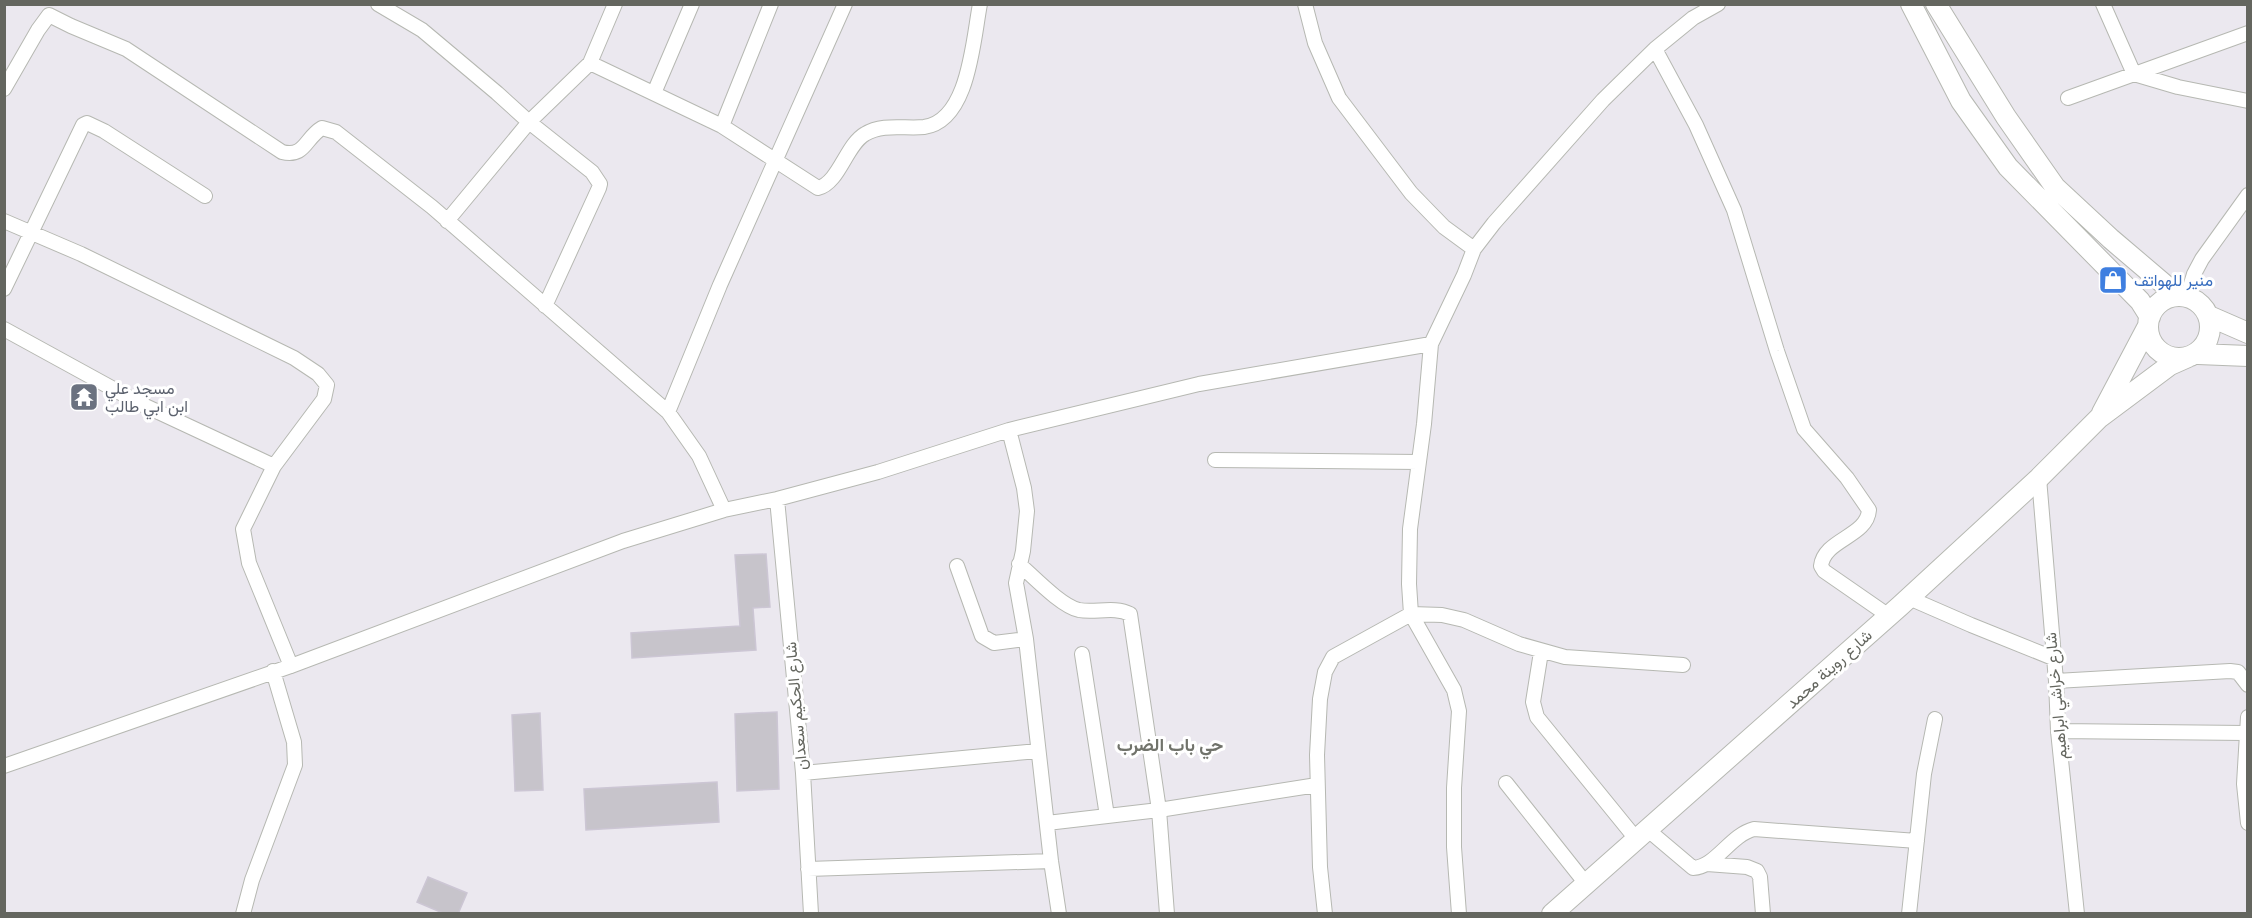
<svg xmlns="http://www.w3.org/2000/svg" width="2252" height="918" viewBox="0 0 2252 918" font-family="'DM Sans',Vazirmatn,sans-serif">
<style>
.building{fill:#c7c4cb;stroke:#ccc6d4;stroke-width:1.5}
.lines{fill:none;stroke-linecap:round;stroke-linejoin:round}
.minor-casing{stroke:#b6b8b2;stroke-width:16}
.secondary-casing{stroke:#b6b8b2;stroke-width:22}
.minor{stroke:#fff;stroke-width:14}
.secondary{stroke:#fff;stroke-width:20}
.labels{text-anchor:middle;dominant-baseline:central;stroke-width:6;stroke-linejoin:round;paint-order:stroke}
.shop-label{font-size:16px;fill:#366cbe;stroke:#fff;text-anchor:start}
.worship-label{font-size:16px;fill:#5b616d;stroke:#fff;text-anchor:start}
.street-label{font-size:16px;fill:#64665f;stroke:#fff}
.neighbourhood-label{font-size:18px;font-weight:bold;fill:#71736b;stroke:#fff}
</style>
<rect width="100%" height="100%" fill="#ebe8ef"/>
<path class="building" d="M766 554 770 607 753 608 756 650 632 658 631 633 740 626 735 555Z
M777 712 779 789 737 791 735 714Z
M540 713 543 790 515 791 512 715Z
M717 782 719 822 586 830 584 789Z
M428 877 467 893 458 914H445L417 902Z"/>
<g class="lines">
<g class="minor-casing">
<path id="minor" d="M378 4 422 30 497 93 529 122 592 172 600 184 599 188 545 306
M1305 4 1315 43 1339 98 1411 193 1444 227 1474 249
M2103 4 2134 74 2178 87 2248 101
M1655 49 1696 125 1734 210 1777 351 1804 429 1847 478 1869 510C1867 537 1824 539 1821 566L1824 571 1889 616
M590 63 722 126 818 188C839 183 846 145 865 134 883 123 905 129 924 127 969 121 973 40 980 4
M4 89 38 30 49 15 71 26 126 49 282 152C305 158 305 138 322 128L336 132 432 207 668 412 699 456 724 510
M654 93 692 4
M2068 98 2248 33
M722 126 771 4
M4 221 81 254 294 358 318 374 327 385 324 399 274 466 243 529 249 563 291 666
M447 221 529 122 590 63 615 4
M4 289 83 125 87 123 104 131 205 196
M2187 297 2194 274 2202 259 2248 195
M4 329 139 403 274 466
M668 412 720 285 845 4
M1009 430 1024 488 1027 511 1023 551 1016 583 1026 639
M1215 460 1419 462
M2039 478 2056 681 2058 731 2077 914
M777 499 803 773 811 914
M1019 564C1034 577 1061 606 1079 610 1095 613 1115 606 1130 614L1159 810 1167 914
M957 566 982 636 994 643 1026 639 1051 861 1059 914
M1909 598 1971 625 2053 658
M1541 652 1533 702 1537 717 1637 840
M1082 654 1107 816
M2056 681 2230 671 2238 672 2248 685
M2248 717 2244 784 2248 823
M2058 731 2245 733
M4 766 291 666 623 541 724 510 777 499 878 472 1009 430 1199 384 1431 344
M803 773 1038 751
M1506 783 1587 885
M1047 823 1159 810 1317 785
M1648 830 1693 868C1716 867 1730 835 1754 829L1917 841
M1707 864 1747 867 1757 871 1760 877 1763 914
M808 869 1051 861
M243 914 252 880 295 765 294 742 273 671
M1325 914 1320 867 1317 755 1320 699 1325 672 1333 657 1411 614 1442 615 1464 620 1519 644 1565 657 1683 665
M1459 914 1454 847V788L1459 711 1454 690 1411 614 1409 584 1410 529 1424 424 1431 344 1464 275 1474 249 1494 223 1603 100 1655 49 1693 18 1718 4
M1909 914 1924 774 1935 719"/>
</g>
<g class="secondary-casing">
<path id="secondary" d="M1911 4 1961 101 2008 167 2140 301 2150 317
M1936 4 2006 117 2055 187 2111 239 2178 296
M2148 327a31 31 0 1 1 62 0a31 31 0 1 1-62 0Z
M2209 316 2248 333
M2198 354 2248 356
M2102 413 2148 326
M1552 914 1900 606 2039 478 2099 418 2170 365 2188 357"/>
</g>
<use href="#minor" class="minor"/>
<use href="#secondary" class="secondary"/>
</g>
<defs>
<g id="shop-square" transform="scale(1.5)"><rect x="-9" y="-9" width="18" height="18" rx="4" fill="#3f7fe0" stroke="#fff"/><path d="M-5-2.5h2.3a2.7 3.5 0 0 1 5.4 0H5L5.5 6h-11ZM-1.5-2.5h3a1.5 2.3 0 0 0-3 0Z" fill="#fff"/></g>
<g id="temple-square" transform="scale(1.5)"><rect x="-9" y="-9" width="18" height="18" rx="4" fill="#6b7280" stroke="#fff"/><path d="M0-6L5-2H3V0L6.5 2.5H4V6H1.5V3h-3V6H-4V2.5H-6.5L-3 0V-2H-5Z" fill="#fff"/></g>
</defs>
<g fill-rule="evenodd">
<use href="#shop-square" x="2113" y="280"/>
<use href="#temple-square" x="84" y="397"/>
</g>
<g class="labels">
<g class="shop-label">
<text x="2134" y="280">منير للهواتف</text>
</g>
<g class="worship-label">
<text x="105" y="388">مسجد علي<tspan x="105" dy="18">ابن ابي طالب</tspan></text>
</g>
<g class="street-label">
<text transform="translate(1829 669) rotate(-42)">شارع روينة محمد</text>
<text transform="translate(2056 696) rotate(-95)">شارع خراشي ابراهيم</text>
<text transform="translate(796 706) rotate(-95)">شارع الحكيم سعدان</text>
</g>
<g class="neighbourhood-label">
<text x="1170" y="745">حي باب الضرب</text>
</g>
</g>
<rect width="2252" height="918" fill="none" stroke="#64665f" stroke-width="12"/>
</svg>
